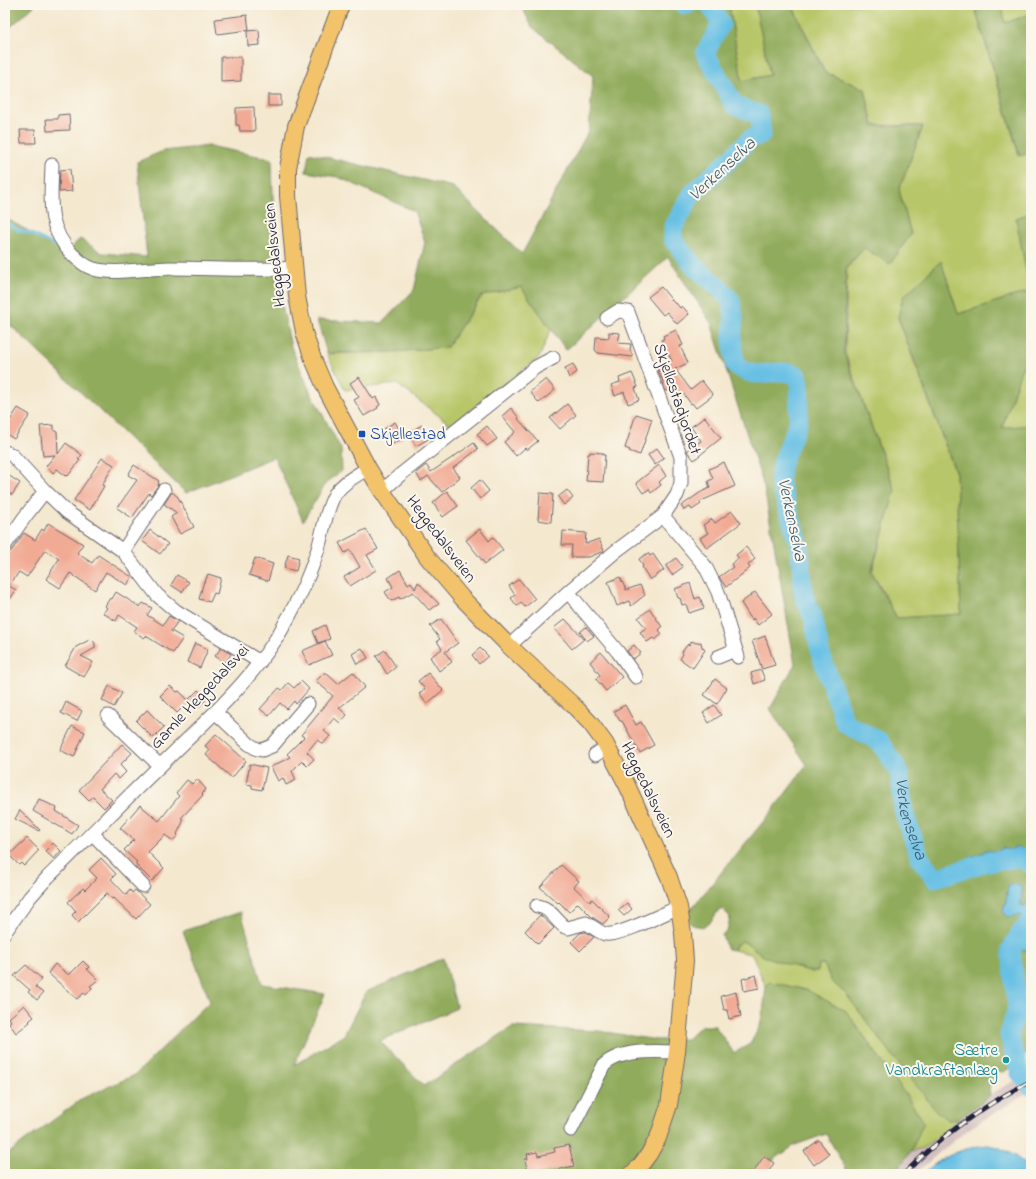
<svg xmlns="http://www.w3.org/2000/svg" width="1036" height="1179" viewBox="0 0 1036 1179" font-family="'Indie Flower',sans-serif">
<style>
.industrial{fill:#d2bfbf}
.green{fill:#b7c668;stroke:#6c7452}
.forest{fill:#91ab5c;stroke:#5a664c}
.water{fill:#67c0e4;stroke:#447190}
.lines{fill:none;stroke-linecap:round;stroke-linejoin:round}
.stream{stroke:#67c0e4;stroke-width:3}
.river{stroke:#67c0e4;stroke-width:19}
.building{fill:#f1ab95}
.minor-casing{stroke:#6c676f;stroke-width:15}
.major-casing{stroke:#6c676f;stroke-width:18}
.minor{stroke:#fff;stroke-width:13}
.major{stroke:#f2c36a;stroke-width:16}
.rail-casing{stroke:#22223b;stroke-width:4.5}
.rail{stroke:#fbf7ec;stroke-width:3;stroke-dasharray:9;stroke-linecap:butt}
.transit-dot{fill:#1a4fb4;stroke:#fbf7ec;stroke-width:1.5}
.culture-dot{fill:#0f9aa8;stroke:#fbf7ec;stroke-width:1.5}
.labels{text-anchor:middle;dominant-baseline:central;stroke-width:4;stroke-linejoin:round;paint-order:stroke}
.street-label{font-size:17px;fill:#22223b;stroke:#fbf7ec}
.transit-label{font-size:17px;fill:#164399;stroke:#fbf7ec;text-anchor:start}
.culture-label{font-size:17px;fill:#0d838f;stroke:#fbf7ec;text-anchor:end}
.water-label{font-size:18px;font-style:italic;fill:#3a5976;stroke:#fbf7ec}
</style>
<rect width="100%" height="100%" fill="#fbf7ec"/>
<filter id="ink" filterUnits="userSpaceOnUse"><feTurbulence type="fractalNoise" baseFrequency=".025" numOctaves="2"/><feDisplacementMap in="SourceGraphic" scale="8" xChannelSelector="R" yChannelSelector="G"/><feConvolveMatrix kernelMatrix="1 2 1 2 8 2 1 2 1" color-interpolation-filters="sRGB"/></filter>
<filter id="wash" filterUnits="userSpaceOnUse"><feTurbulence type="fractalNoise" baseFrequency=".012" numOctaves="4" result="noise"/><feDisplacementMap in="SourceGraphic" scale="16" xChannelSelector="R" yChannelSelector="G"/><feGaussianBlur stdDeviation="0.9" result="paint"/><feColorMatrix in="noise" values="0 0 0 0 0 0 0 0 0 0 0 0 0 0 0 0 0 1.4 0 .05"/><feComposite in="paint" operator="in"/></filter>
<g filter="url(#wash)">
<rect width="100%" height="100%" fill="#f4e8cf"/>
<path class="industrial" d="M1020 1079 1029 1092 970 1128 941 1151 915 1174H894L911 1151 923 1148 990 1095 1006 1085Z"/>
<path class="green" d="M729 5H767L756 9 770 75 741 81Z
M792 5H904L906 7 909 5H974L1019 156 1031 153V213L1016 218 1030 291 958 314 941 261 903 297 898 318 956 474 961 614 897 618 872 572 895 490 845 353 847 268 864 248 890 264 911 234 899 190 923 126 873 125 865 89 825 72Z
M1002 5H1031V14L1005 23Z
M521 287 551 329 539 358 451 425 397 384 345 390 327 354 394 352 447 347 482 296Z
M1022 367H1031V425L1002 428Z
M742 941 750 945 763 956 812 972 818 971 819 964H824L831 981 851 998 885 1046 948 1120 959 1119 923 1148 911 1151 923 1122 910 1101 846 1011 768 983 766 987 753 957 750 954 734 950 736 945Z"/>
<path class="forest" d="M5 5H35L5 32Z
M521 5H729L742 81 770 75 756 9 768 5H792L824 72 865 89 873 126H923L899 190 911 234 890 264 864 248 846 268 844 353 895 490 871 572 897 618 961 614 956 473 898 317 903 297 941 261 958 314 1030 291 1016 218 1031 213V367H1022L1002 428 1031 425V891L1025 906 1020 905 1022 892 1008 886 1006 902 1003 911 1021 915 1022 920 1014 937 1004 942 1006 949 1031 950V1051L1004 1072 995 1071 989 1088 990 1095 959 1119 948 1120 937 1112 885 1046 846 994 831 981 824 964H819L818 971 812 972 763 956 750 945 742 941 736 945 734 950 727 949 722 935 727 932 730 917 723 909 718 911 712 920 704 927 692 925 686 918 687 914 772 811 807 765 770 709 795 664 764 487 711 323 668 257 566 350 521 287 481 296 447 347 394 352 327 353 317 320 382 323 414 290 425 242 414 211 338 177 306 172 309 153 453 187 522 254 589 130 593 76 532 27Z
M974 5H1002L1005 23 1031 14V152L1020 156Z
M209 146 272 159 275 273 291 347 310 391 341 449 342 471 326 483 303 521 274 457 186 493 5 320V218L66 252 80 239 102 253 147 257 137 162 163 151Z
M241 912 262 984 325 994 294 1065 344 1035 366 992 443 958 457 1008 380 1041 424 1086 512 1027 599 1031 657 1040 687 1039 701 1026H715L734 1053 750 1044 760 1026 764 1005 766 987 768 983 771 982 807 990 846 1011 910 1101 924 1122 911 1151 894 1174H849L826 1134 795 1145 753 1174H5V1156L83 1098 135 1075 210 1001 183 931Z"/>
<path class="water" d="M1017 847 1024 850 1031 857V870L1029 872 1024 867 1012 866 1002 869 983 870 964 873 960 870 959 866 968 858 982 853 986 850 997 852 1002 848 1011 850Z
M1012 884 1020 885 1022 892 1021 905 1025 906 1031 891V950L1006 949 1004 942 1014 937 1022 920 1021 915 1008 917 1003 911 1006 902 1008 886Z
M988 1145C1006 1148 1018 1157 1031 1170V1174H923C940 1157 964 1147 988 1145Z"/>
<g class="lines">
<path class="stream" d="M5 222 18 230 29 233 58 247"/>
<g class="river">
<path d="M685 5H687"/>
<path id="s1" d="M710 5 721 24 705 53 735 106 759 114 762 134 750 139 730 159 692 194 673 228V240L694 266 719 287 731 301 734 317 732 338 735 365C760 384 774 365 797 375L800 382 798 423 782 463 779 481 799 544 804 596 813 617 821 655 845 723 879 741 899 771 904 813 920 858 935 878 987 862 1021 858 1031 865"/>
<path d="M1031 914 1029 923 1021 932 1011 949 1017 1008 1009 1035 1020 1073 1031 1086"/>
</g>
</g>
<g id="blocks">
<path class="building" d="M247 15 249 30 217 34 215 19Z
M259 30 260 45 248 46 247 31Z
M221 57H241V81L221 82Z
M268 95H281V106H268Z
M254 107 255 131H240L239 125H236V108Z
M69 114 70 130 47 131 46 119H58V115Z
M20 130H35L36 143H21Z
M70 169 72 191 59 192 60 170Z
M661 287 675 304 676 303 680 308 682 306 689 314 677 324 667 312 663 315 648 297Z
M676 330 683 345 680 346 688 363 675 369 691 390 702 381 713 395 696 408 692 403 691 404 683 393 680 395 675 390 665 391 662 378H661L657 367 672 361 661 340 664 339 663 336Z
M609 332 620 333 618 343 631 344 630 350 633 357 598 353 595 350 596 337 609 338Z
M573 364 577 372 569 378 565 368Z
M632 373 638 387 635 388 639 400 628 404 624 392 615 396 611 385 620 382 619 378Z
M359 377 373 399 376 397 380 405 377 407 378 408 364 416 354 400 359 397 350 383Z
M546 379 555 390 539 403 530 392Z
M567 404 576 415 560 429 550 418Z
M18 408 30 415 14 439 5 433V428Z
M511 408 519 418 518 419 538 441 527 450 525 448 516 456 504 442 515 432 502 416Z
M636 414 652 419 640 455 629 451 630 450 625 448Z
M705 417 721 438 694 460 687 451 701 441 691 427Z
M395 422 404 437 393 444 384 429Z
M54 425V431H57L58 454 66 443 82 455 78 459 80 460 68 476 67 475 66 476 57 469 53 473 46 466 55 455 43 456 40 426Z
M422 425 430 438 416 446 408 433Z
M487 426 497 439 487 446 477 434Z
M474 443 478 449 453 468 460 477 442 492 428 476 421 481 416 473 426 465 431 472Z
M657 448 664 458 655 465 648 455Z
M590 452 603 453V455H605L603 482 586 481 588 454H590Z
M102 458 114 465 102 485 104 486 90 510 74 500Z
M724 462 735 486 699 502 701 504 692 510 690 507 684 510 681 506 701 492 710 488 708 481 713 479 709 469Z
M134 465 159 481 158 483 159 484 151 495 149 493 132 518 117 508 137 480 128 475Z
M659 465 666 476 659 482 661 485 651 493 649 489 643 493 636 483Z
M5 473 20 483 12 495 5 490Z
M480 480 489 491 480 499 471 488Z
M567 490 573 498 564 505 558 497Z
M447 491 458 506 443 517 433 503Z
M172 492 178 497 194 527 180 534 171 517 177 513 164 504Z
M540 493 553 494 551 522 538 520Z
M732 511 741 523 707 548 700 538 708 533 703 525 712 519 715 523Z
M48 523 83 544 77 553 92 563 98 555 132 577 127 585 106 572 95 590 70 573 60 588 46 579 59 559 45 550 27 577 19 572 9 586 16 590 5 607V556L12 550 24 533 35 540 42 529 44 531Z
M366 529 378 549 367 555 376 570 350 586 344 577 360 567 350 550 345 553 339 543Z
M480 529 489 541 493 537 503 550 485 564 466 540Z
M150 530 168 544 160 554 142 541Z
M563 531 586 533 585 544 599 539 604 551 589 557H571L572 545H562Z
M746 547 755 559 748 565 750 568 726 587 719 577 733 567 731 564 739 558 736 555Z
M648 553 650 556 653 554 664 570 650 580 642 567 643 566 639 559Z
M288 555 299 558 296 571 284 568Z
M255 558 273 564 268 581 249 575Z
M676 558 683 567 672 575 666 566Z
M400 570 408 584 411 582 415 589 418 582 439 604 429 610 413 592 400 599 399 597 391 601 385 592 393 587 388 578Z
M208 574 221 578 217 594 214 593 210 602 199 599 204 581 205 582Z
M177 575 189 582 182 592 171 585Z
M620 577 626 590 640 585 645 595 631 606 629 601 617 606 608 582Z
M519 579 535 599 525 607 521 603 517 606 511 598 515 595 509 586Z
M690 583 695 599 700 597 704 608 689 613 686 604 682 605 680 598H678L675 589Z
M116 592 140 607 143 603 152 608 147 615 163 625 169 616 178 621 171 631 183 638 173 653 146 636 144 638 134 631 137 627 119 615 116 621 103 613 107 608 105 606 110 598 112 599Z
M755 592 772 614 758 625 753 618 752 620 741 603Z
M650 609 662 627 659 630 662 634 655 640 653 638 647 642 640 632 646 628 638 618Z
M441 619 458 643 445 652 452 662 439 671 430 657 442 649 437 641 440 639 430 626Z
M565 619 584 639 572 649 554 628Z
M325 625 330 639 318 643 313 631Z
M586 627 594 636 587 641 580 632Z
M765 636 775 665 762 669 752 641Z
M91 639 95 643V648L81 656 93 662 84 677 65 666 76 647Z
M325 641 332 655 309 665 302 651Z
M692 641 696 643 701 642 702 647 705 650 693 668 680 659 683 654 682 652 688 644 689 645Z
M195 643 208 649 200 668 187 662Z
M634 645 641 653 633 659 627 651Z
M221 648 231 654 225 663 215 656Z
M362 648 368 658 357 664 352 654Z
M480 648 488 656 479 664 472 655Z
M385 650 396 667 387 674 376 656Z
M601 652 622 677 606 691 596 679 600 675 590 662Z
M761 670 765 680 754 684 751 673Z
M325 672 338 684 353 672 365 687 339 708 347 715 340 723 334 718 324 731 330 736 323 744 317 740 307 752 314 759 307 766 302 761 292 771 296 780 286 785 283 778 278 781 271 767 290 757 287 754 304 737 301 735 333 696 316 681Z
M428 673 443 690 427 704 419 694 425 689 418 681Z
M715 679 727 688 717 704 704 695Z
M301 681 309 689 296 704 294 701 287 709 280 703 269 716 260 709 279 688 282 690 288 683 294 688Z
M109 686 122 693 114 707 102 700Z
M170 686 177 692 179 691 189 701 177 713 160 696Z
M198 690 207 699 198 708 189 699Z
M66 702 82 711 77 721 61 713Z
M625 705 636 725 641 722 654 745 640 753 622 721H620L614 711Z
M714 705 721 715 709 723 703 713Z
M147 710 164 727 153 738 136 721Z
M72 726 85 732 74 757 60 750Z
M216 734 246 761 232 778 206 755 210 750 205 746Z
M122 744 132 753 120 765 126 772 119 779 114 774 100 789 112 800 104 808 93 797 89 800 79 790Z
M250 764 267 768 262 790 252 788V785L246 784Z
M197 779 206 789 202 794 203 795 181 818 183 819 182 821 183 822 177 834 178 835 173 841 165 835 148 852 164 868 152 881 135 864 137 862 124 850 134 840 120 828 140 805 159 821 179 796 176 793 187 780 192 784Z
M39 799 57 808 56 811 78 825 72 834 33 811Z
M20 810 40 830 39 831 15 819Z
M27 838 39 850 24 866 21 863 19 865 9 855Z
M53 843 61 851 54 859 45 851Z
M101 858 116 874 111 879 126 895 130 890 132 893 135 890 150 904 136 919 114 898 112 899 107 893 78 922 72 915 76 911 68 902 83 888 85 890 97 878 89 870Z
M561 865 579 881 574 887 590 902 592 899 610 917 603 924 592 917 578 903 569 912 559 902 558 903 552 898 540 887Z
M627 903 632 909 624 916 618 910Z
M540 915 554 928 538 944 525 931Z
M585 932 594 937 580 951 571 942 580 933Z
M83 961 89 967 87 969 98 980 90 986 92 988 86 995 84 993 77 999 48 973 55 964 69 975Z
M26 965 42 979 35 987 43 993 37 1000 28 992 30 990 14 976Z
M756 975 759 988 744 991 742 979Z
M736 992 741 1016 729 1019 727 1010H724L721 996Z
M24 1005 34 1017 29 1021 30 1022 16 1033 9 1023 11 1021 9 1018Z
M819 1140 829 1154 814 1165 804 1151Z
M569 1145 574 1166 537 1174H528L525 1159H528L527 1154 537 1152 538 1156 555 1152 554 1148Z
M764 1156 774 1163 767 1174H752Z"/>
</g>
</g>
<g filter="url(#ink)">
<use href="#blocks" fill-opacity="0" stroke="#6c676f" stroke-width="1"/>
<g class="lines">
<g class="minor-casing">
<path id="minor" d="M52 165C51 200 46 227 72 254 78 260 86 267 94 269 113 275 149 268 170 268 212 268 254 271 295 268
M5 452 12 455 45 491 67 512 123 551 157 595 176 611 260 662
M382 491 400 475 536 367 553 358
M663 516 705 566 718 592 738 657
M5 545 24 518 45 491
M123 551 164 490
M568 592 618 652 636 677
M509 646 568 592 616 551 663 516 677 495 681 483V457L628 312 618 311 607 318
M718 657 735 650
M215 712 249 744 257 749 262 750 272 746 308 704
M108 716 160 766
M595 755 607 747
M92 833 143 886
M537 906C550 907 555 920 565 927L568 928 586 923C592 926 598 932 605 934 618 937 665 913 679 907
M5 932 30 897 48 877C86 840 123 801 162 764 202 725 245 687 276 639 293 611 308 581 318 549 323 532 326 509 335 494 343 482 356 476 368 468
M571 1130 604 1065C621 1049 655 1051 677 1052"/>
</g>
<g class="major-casing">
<path id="major" d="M341 5 296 126 288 168V196L297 296 304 332 313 359 325 387 368 468 382 491 428 558 462 598 509 646 573 705 591 724 605 743 627 785 669 877 679 907 683 933 685 961 677 1052 669 1105 658 1138 649 1154 640 1166 632 1174"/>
</g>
<use href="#minor" class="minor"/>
<use href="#major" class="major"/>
<g class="rail-casing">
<path id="rail" d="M904 1174C941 1136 984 1105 1031 1081"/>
</g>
<use href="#rail" class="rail"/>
</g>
</g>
<rect class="transit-dot" x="358" y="430" width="8" height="8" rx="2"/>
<circle class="culture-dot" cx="1006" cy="1060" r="4"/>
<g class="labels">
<g class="street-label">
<text transform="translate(275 255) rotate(-96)">Heggedalsveien</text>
<text transform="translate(677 399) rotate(71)">Skjellestadjordet</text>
<text transform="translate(441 539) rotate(53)">Heggedalsveien</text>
<text transform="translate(200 697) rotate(-47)">Gamle Heggedalsvei</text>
<text transform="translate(648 790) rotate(64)">Heggedalsveien</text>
</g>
<g class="transit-label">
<text x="370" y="434">Skjellestad</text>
</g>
<g class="culture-label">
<text x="998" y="1050">Sætre<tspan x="998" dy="20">Vandkraftanlæg</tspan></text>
</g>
<g class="water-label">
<text transform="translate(723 170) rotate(-43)">Verkenselva</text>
<text transform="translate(791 520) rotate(78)">Verkenselva</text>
<text stroke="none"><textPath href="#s1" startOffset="1005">Verkenselva</textPath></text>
</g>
</g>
<rect width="1036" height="1179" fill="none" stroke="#fbf7ec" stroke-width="20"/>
</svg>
